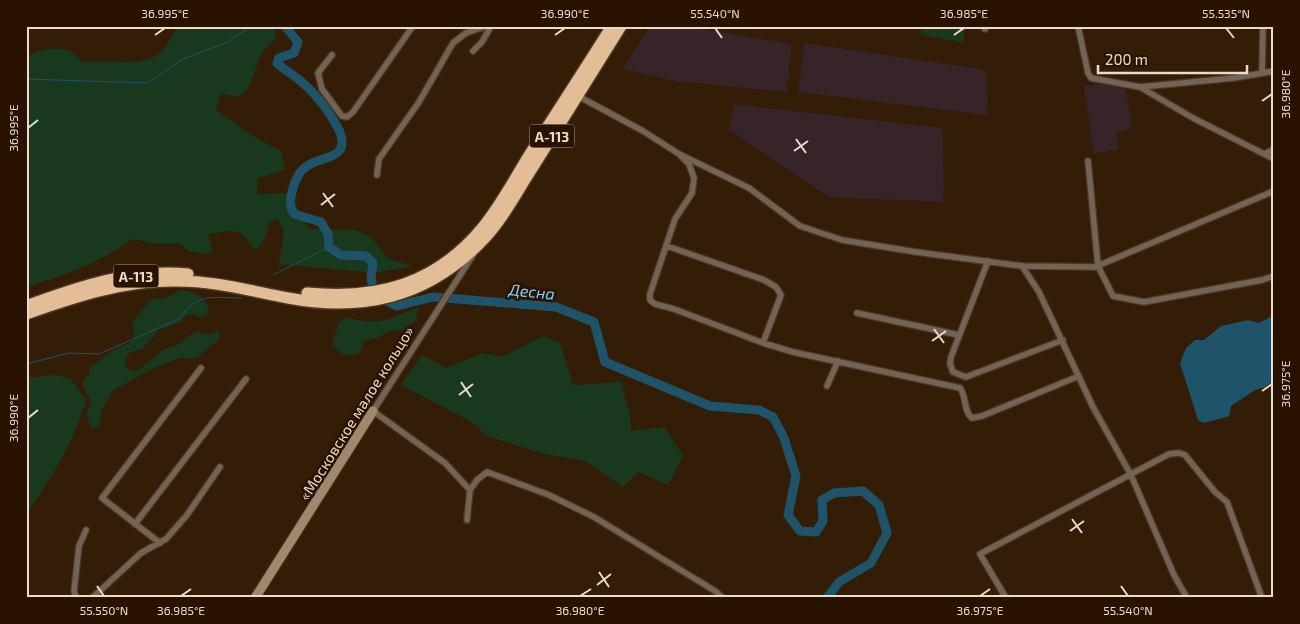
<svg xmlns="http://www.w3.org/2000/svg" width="1300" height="624" viewBox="0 0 1300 624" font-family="'Exo 2',sans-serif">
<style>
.industrial{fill:#372428}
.green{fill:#19391f}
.water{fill:#1f536a}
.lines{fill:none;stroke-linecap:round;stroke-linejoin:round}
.stream{stroke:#1f536a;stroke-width:1}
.river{stroke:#1f536a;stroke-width:9}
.street-casing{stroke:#4d3823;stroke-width:8}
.secondary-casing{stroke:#4d3823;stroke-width:11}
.highway-casing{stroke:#4d3823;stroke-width:14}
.street{stroke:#726354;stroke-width:5.5}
.secondary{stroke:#a0886f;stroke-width:9}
.highway{stroke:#e3bd96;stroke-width:11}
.ticks{fill:none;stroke:#eadbce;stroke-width:2}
.labels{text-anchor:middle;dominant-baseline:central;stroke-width:5;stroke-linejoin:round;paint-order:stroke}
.shield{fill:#291300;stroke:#b09f90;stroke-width:1}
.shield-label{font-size:14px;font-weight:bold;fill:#eadbce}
.street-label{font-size:15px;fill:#eadbce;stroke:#291300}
.water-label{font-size:16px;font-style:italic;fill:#80d1f9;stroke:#291300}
.neatline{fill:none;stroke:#eadbce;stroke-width:2}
.ticks-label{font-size:12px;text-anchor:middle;fill:#eadbce}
</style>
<rect width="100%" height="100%" fill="#331d07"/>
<path class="industrial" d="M650 26H685L791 44 787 92 675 81 623 69Z
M805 43 986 70 988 115 798 92Z
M1111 83 1123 86 1126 91 1132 125 1130 129 1117 133 1118 149 1094 154 1084 86Z
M734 104 942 128 944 202 829 197 729 130Z"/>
<path class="green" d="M178 26H274L276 38 261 54 248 89 237 97 221 93 216 110 256 138 281 151 285 170 258 178 257 194 290 193 309 229 355 230 370 236 389 259 413 266 373 273 279 264 284 232 278 219 269 223 265 238 257 250C250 246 249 241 244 236 235 227 220 233 209 234L212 251 206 254 187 251 181 243H154L132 239C98 264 67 274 26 287V58C34 49 62 45 71 52 76 55 79 60 83 63 107 58 141 69 160 53 168 46 173 34 178 26Z
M922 26H965L963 42 921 35Z
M181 290C193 292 202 295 209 307L207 314 199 317 192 313 185 316 181 322 159 330 143 348 129 353 125 359V367L131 371 139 370 163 350 177 345 197 331C205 336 210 336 218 330L219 339 195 359 180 358 152 369 112 391 102 411 99 426 92 429 86 415 91 401 83 387V380L89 375 90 367 115 349 129 343 135 338 132 323 151 299 166 298Z
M419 308 416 319 405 329 390 331 377 338 362 341V348L358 354 343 355 332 344 339 323 345 317C358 321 375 324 389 319 401 316 405 311 419 308Z
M543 336 560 343 573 385 621 382 630 416 631 431 664 427 683 456 668 485 639 472 623 487 585 461 545 454 487 436 472 422 403 386 404 380 422 355 446 368 482 353 501 357Z
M55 375 70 378 86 400C74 443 51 478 26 515V378Z"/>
<path class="water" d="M1274 315V380L1265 387 1255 390 1231 406 1229 416 1204 423 1198 420 1180 363 1186 348 1195 340H1204L1221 326 1248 320 1259 323Z"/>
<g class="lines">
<path class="stream" d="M26 79 148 83 183 59 228 42 251 26
M273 275 329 247
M26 364 69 353 99 354 179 319C198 292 211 298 241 298"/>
<path class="river" d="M285 26 298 42 294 53 279 58 277 63C283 69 291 73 298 79 314 91 330 112 339 130 352 160 320 156 307 166 298 172 294 183 292 192 290 201 289 207 294 214L321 222 328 234 329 247 341 255 366 256 373 263 371 278 373 288 386 301 397 306 433 297 556 307 594 322 605 362 710 406 759 410 773 417 784 438 796 476 788 515 800 531 816 532 823 521 822 500 834 493 863 491 879 505 887 533 871 563 839 582 827 598"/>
<g class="street-casing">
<path id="street" d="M1078 26 1088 73 1091 78 1140 87 1234 78 1274 71
M985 29V26
M473 51 482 42 491 26
M332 55 318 73 322 89 342 116 347 117 353 112 413 26
M1262 72 1263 26
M1140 87 1193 118 1274 159
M578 96 643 131 679 154 749 188 800 226 842 240 916 252 1022 266 1095 267 1274 191
M1265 154 1274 149
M680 155 689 164 694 178 692 193 675 219 650 294V300L655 304 674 309 763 343 793 352 960 388C967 397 963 411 972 418L982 416 1079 376
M1088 161 1098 266 1113 296 1144 302 1262 280 1274 276
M377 175 379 159 419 102 453 43 466 33 486 26
M667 246 764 280 776 287 781 295 763 343
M988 261 951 357 950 364 953 372 966 377 1063 340
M1022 266 1039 292 1093 407 1131 475 1174 575 1187 598
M857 313 959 335
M827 386 838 361
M470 490 477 480 487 472 549 495 594 517 715 591 723 598
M467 520 470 490 445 463 373 411 473 255
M135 524 246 379
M160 543 102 498 201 368
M76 598 74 591 79 546 86 530
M92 598 141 553 166 539 187 515 220 467
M1006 598 980 554 1169 454 1179 453 1185 455 1215 492 1227 502 1262 598"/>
</g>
<g class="secondary-casing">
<path id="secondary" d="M255 598 373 411"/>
</g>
<g class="highway-casing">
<path id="highway" d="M307 293C378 300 436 284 483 227 501 205 515 178 530 154 557 112 585 69 612 26
M26 306C78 287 132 268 188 274
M26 314C74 297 122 281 173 281 211 280 251 291 288 298 362 312 425 298 479 244 501 223 516 193 533 167 562 120 592 73 621 26"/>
</g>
<use href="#street" class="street"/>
<use href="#secondary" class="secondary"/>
<use href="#highway" class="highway"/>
</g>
<path class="ticks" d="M715 28 722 38M1226 28 1234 38M155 35 165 28M555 35 565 28M954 35 964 28M1262 101 1272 94M28 128 38 120M796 139 806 153M794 151 808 141M323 193 333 207M321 205 335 194M934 329 944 343M932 341 946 331M461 382 471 397M1262 391 1272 384M459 395 473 384M28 418 38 410M1072 519 1082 533M1070 531 1084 521M599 572 609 587M597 585 611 574M97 586 104 596M1121 586 1128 596M181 596 191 589M580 596 591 589M980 596 990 589"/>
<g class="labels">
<g class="shield">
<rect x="529.5" y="124.5" width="45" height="23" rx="4"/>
<rect x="113.5" y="264.5" width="45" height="23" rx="4"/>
</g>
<g class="shield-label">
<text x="552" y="136">А-113</text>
<text x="136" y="276">А-113</text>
</g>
<g class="street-label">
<text transform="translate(356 413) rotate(-58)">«Московское малое кольцо»</text>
</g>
<g class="water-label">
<text transform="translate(532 291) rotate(6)">Десна</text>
</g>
</g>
<rect width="1300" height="624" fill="none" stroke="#291300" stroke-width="55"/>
<path d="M1098 65v8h149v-8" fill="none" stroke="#eadbce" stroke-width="2.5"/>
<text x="1105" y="65" font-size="15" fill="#eadbce" stroke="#291300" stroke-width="4" paint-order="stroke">200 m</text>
<rect x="28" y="28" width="1244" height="568" class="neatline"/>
<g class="ticks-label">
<text x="165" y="18">36.995°E</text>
<text x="565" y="18">36.990°E</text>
<text x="715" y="18">55.540°N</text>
<text x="964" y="18">36.985°E</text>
<text x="1226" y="18">55.535°N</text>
<text transform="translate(1286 94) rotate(-90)" y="4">36.980°E</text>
<text transform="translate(14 128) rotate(-90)" y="4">36.995°E</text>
<text transform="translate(1286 384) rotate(-90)" y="4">36.975°E</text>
<text transform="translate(14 418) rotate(-90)" y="4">36.990°E</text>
<text x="104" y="615">55.550°N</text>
<text x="181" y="615">36.985°E</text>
<text x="580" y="615">36.980°E</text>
<text x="980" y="615">36.975°E</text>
<text x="1128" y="615">55.540°N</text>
</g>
</svg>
